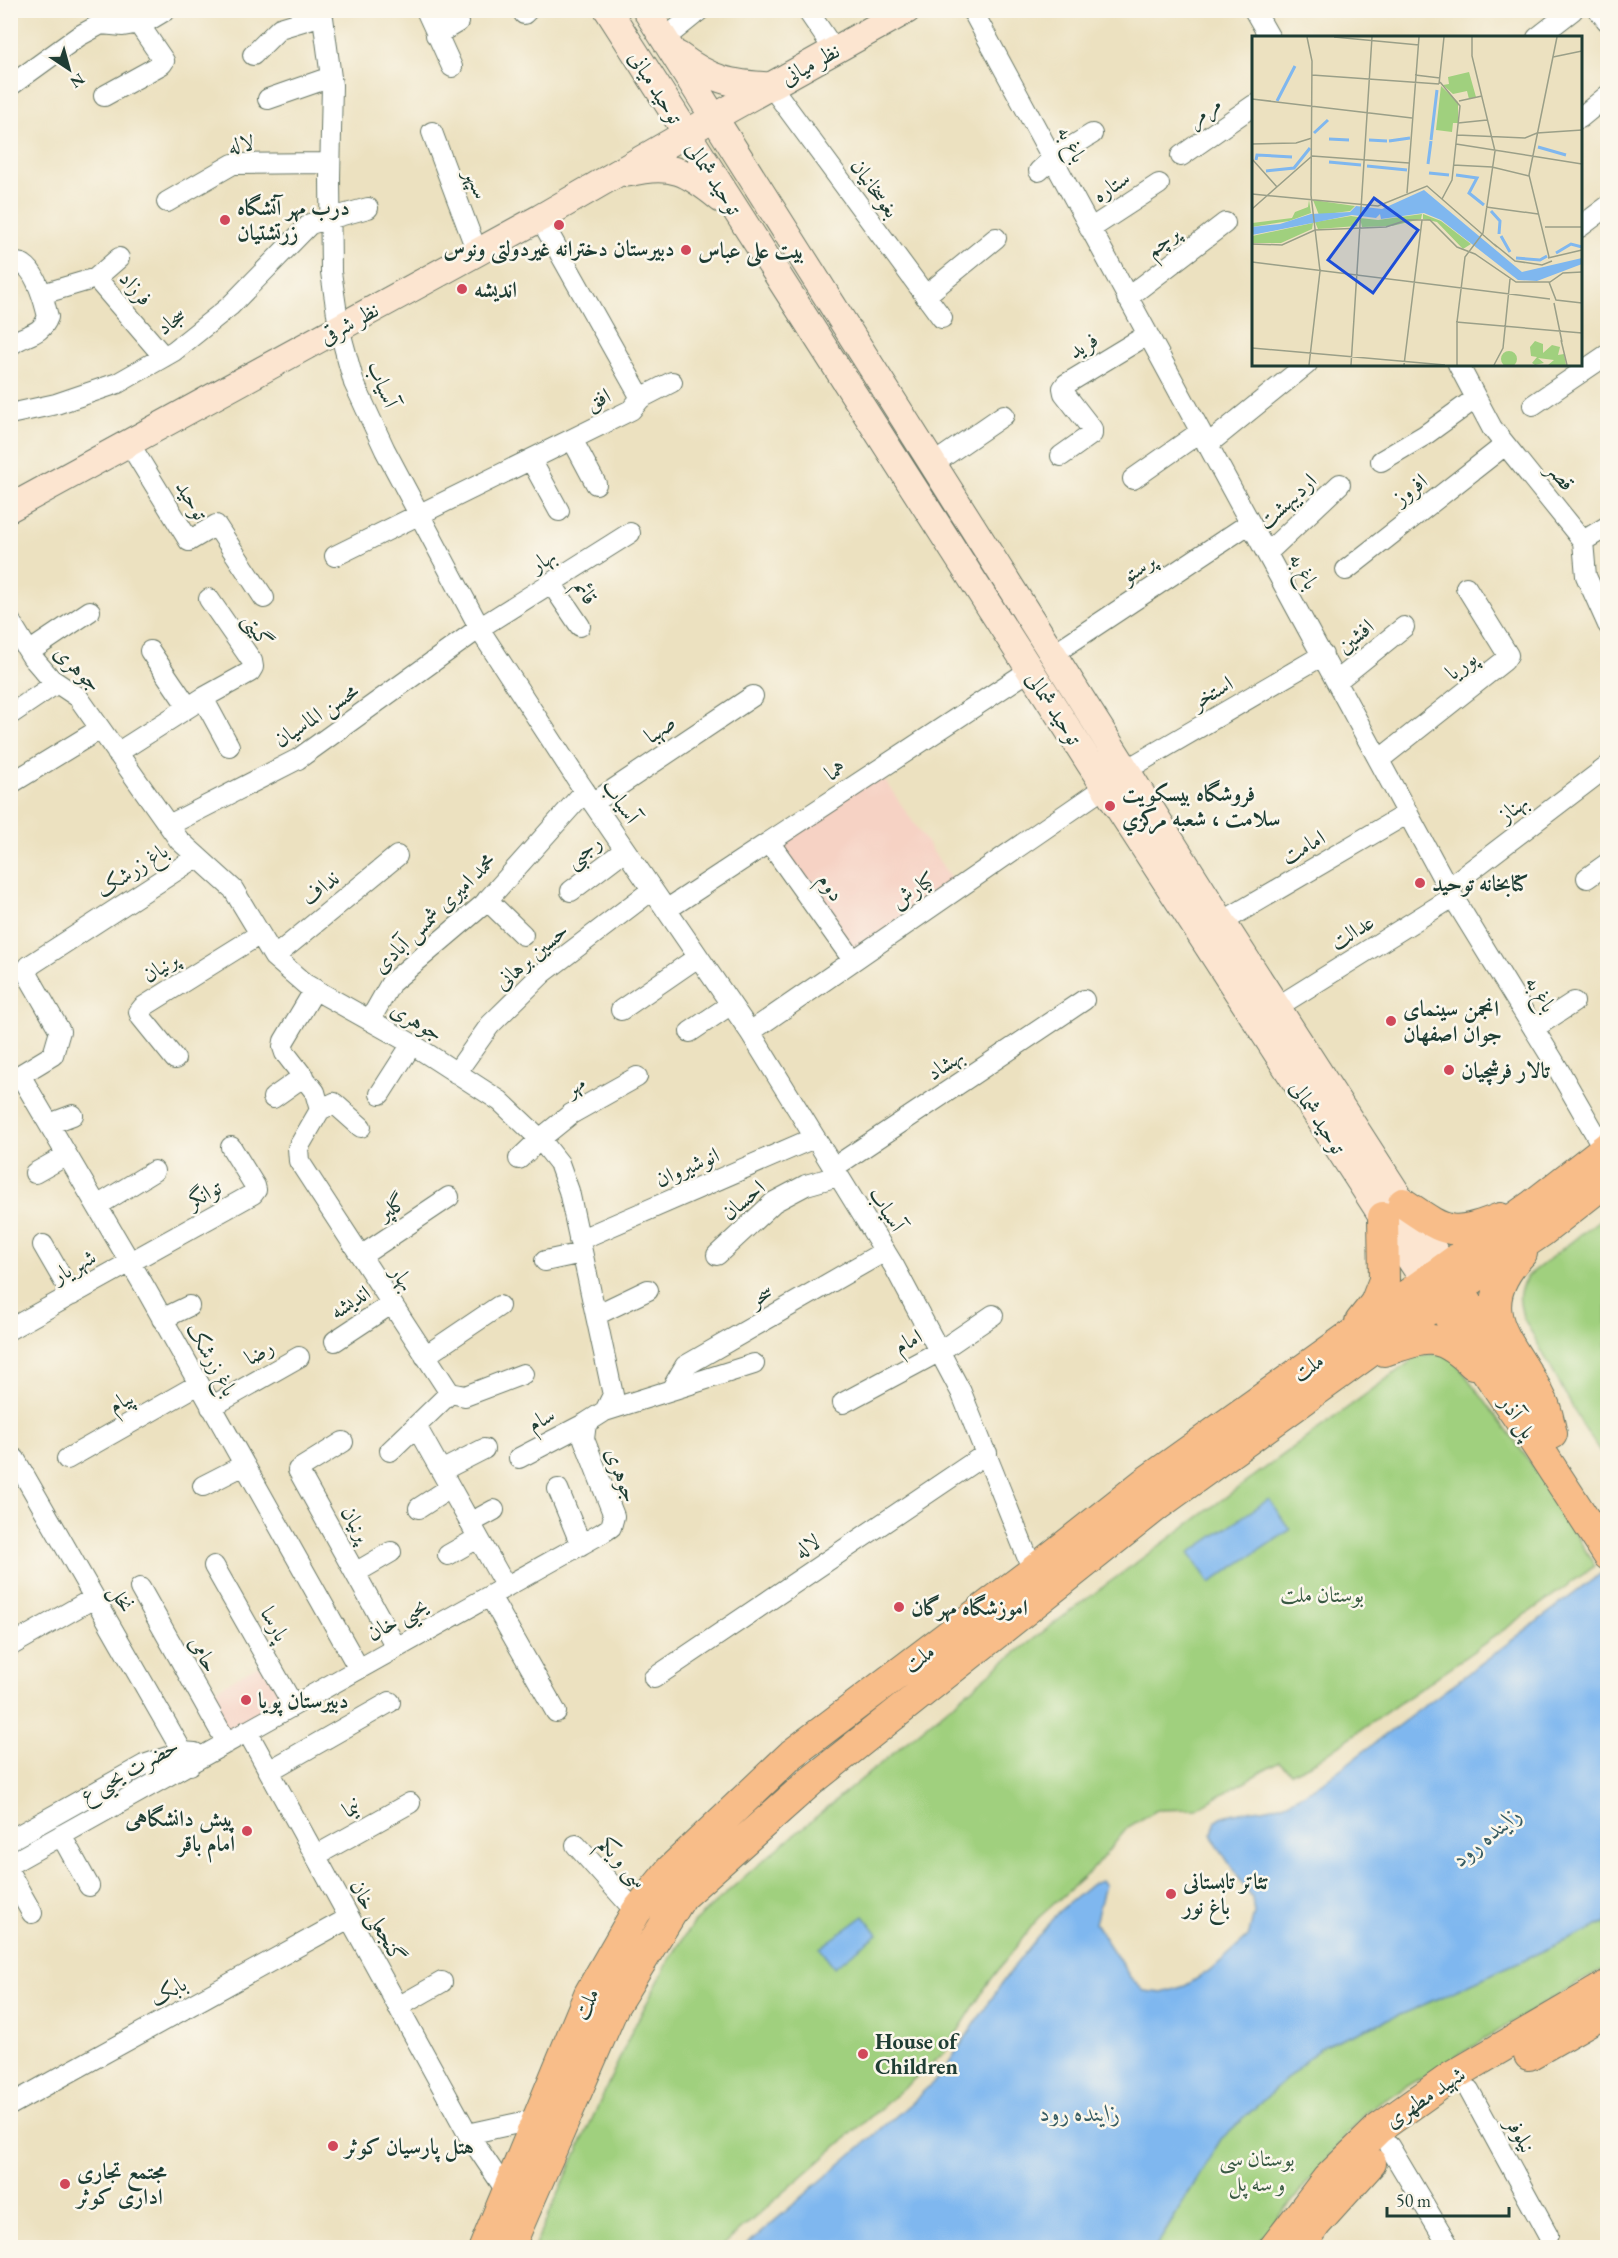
<svg xmlns="http://www.w3.org/2000/svg" width="1618" height="2258" viewBox="0 0 1618 2258" font-family="'EB Garamond',Amiri,serif">
<style>
.built{fill:#f6d2c4}
.green{fill:#a0d07e;stroke:#608659;stroke-width:1.5}
.water{fill:#7fb7ef;stroke:#4f7a92;stroke-width:1.5}
.lines{fill:none;stroke-linecap:round;stroke-linejoin:round}
.minor-casing{stroke:#677665;stroke-width:22}
.tertiary-casing{stroke:#677665;stroke-width:26}
.secondary-casing{stroke:#677665;stroke-width:29}
.primary-casing{stroke:#677665;stroke-width:32}
.minor{stroke:#fff;stroke-width:20}
.tertiary{stroke:#fff;stroke-width:24}
.secondary{stroke:#fce5d0;stroke-width:27}
.primary{stroke:#f8bd89;stroke-width:30}
.poi-dot{fill:#d1495b;stroke:#fbf7ec;stroke-width:2}
.labels{text-anchor:middle;dominant-baseline:central;stroke-width:5;stroke-linejoin:round;paint-order:stroke}
.street-label{font-size:22px;fill:#1f3d34;stroke:#fbf7ec}
.poi-label{font-size:22px;font-weight:bold;fill:#1f3d34;stroke:#fbf7ec;text-anchor:start}
.park-label{font-size:22px;fill:#395a43;stroke:#fbf7ec}
.water-label{font-size:24px;font-style:italic;fill:#375c63;stroke:#fbf7ec}
.inset-river{fill:none;stroke:#7fb7ef;stroke-width:3}
.inset-road{fill:none;stroke:#9a9f88;stroke-width:1.5}
.view{fill:#1d4ed8;fill-opacity:0.15;stroke:#1d4ed8;stroke-width:3}
.inset-edge{fill:none;stroke:#1f3d34;stroke-width:3}
</style>
<rect width="100%" height="100%" fill="#fbf7ec"/>
<filter id="ink" filterUnits="userSpaceOnUse"><feTurbulence type="fractalNoise" baseFrequency=".0167" numOctaves="2"/><feDisplacementMap in="SourceGraphic" scale="12" xChannelSelector="R" yChannelSelector="G"/><feConvolveMatrix kernelMatrix="1 2 1 2 8 2 1 2 1" color-interpolation-filters="sRGB"/></filter>
<filter id="wash" filterUnits="userSpaceOnUse"><feTurbulence type="fractalNoise" baseFrequency=".008" numOctaves="4" result="noise"/><feDisplacementMap in="SourceGraphic" scale="24" xChannelSelector="R" yChannelSelector="G"/><feGaussianBlur stdDeviation="1.35" result="paint"/><feColorMatrix in="noise" values="0 0 0 0 0 0 0 0 0 0 0 0 0 0 0 0 0 1.4 0 .05"/><feComposite in="paint" operator="in"/></filter>
<g filter="url(#wash)">
<rect width="100%" height="100%" fill="#ece1c0"/>
<path class="built" d="M880 773 954 883 852 952 774 843Z
M262 1663 285 1704 229 1736 206 1695Z"/>
<path class="green" d="M1607 1214V1462L1583 1426 1523 1317C1518 1298 1517 1291 1529 1275Z
M1449 1353 1539 1474 1595 1566 1318 1760 1291 1773 1279 1762 1196 1809 1157 1810 1128 1827 1093 1869 1038 1918 987 1985 945 2052 721 2247H534L632 2031 670 1959 693 1923 753 1869 1001 1664 1073 1609 1407 1364 1420 1355Z
M1607 1922V1968L1562 1992 1365 2112 1255 2247 1156 2248 1221 2139 1321 2047 1412 2010Z"/>
<path class="water" d="M1269 1499 1290 1530 1210 1583 1189 1553Z
M1607 1569V1922L1412 2010 1321 2047 1221 2139 1156 2247 743 2248 910 2104 940 2076 1008 1974 1058 1912 1092 1884 1101 1881 1105 1885 1095 1923 1132 1980 1144 1991 1162 1993 1185 1986 1211 1970 1248 1937 1254 1914 1252 1898 1217 1845 1212 1834 1215 1822C1234 1809 1251 1812 1273 1807 1294 1802 1313 1788 1331 1776Z
M864 1916 878 1934 834 1967 820 1948Z"/>
</g>
<g filter="url(#ink)">
<g class="lines">
<g class="minor-casing">
<path id="minor" d="M322 10 332 85 330 178 331 272 339 328 354 383 385 450 485 638 580 784 750 1032 894 1266 961 1392 1033 1571
M426 10 452 67
M807 10 835 51
M972 10 1453 897 1553 1060 1604 1149
M1254 10 1270 38
M524 14 528 10
M436 35 458 22
M1537 38 1573 10
M664 39 700 10
M253 55 280 28 323 15
M10 86 79 36 101 24 123 26 146 22 166 10
M771 86 942 318
M104 96 162 64 164 61 138 23
M268 99 331 77
M1580 118 1608 95
M432 132 477 252
M1181 156 1254 105
M1039 171 1053 158 1092 134
M167 202 233 164 330 163
M540 218 641 398
M1580 227 1608 206
M1090 229 1159 184
M10 262C15 263 21 263 24 265 37 273 45 304 48 317 40 338 23 333 10 346
M96 278 164 357
M42 294 96 278 119 258
M925 296 996 238
M1127 298 1225 223
M1458 364 1492 428 1583 541 1586 576 1608 625
M1533 405 1608 354
M10 414 56 404 118 383 174 351 230 306 310 224 368 208
M572 439 596 484
M129 443 189 541 216 525 264 598
M1207 445 1307 364
M1061 456 1092 434V429L1064 393 1063 388 1066 384 1147 335
M531 460 559 511
M1381 461 1425 435 1476 398
M933 464 1004 415
M1133 479 1200 432
M1583 541 1608 526
M1267 553 1340 484
M335 556 631 410 641 398 672 382
M1346 570 1505 445
M551 583 580 626
M10 621 32 657 51 679 78 697 179 840 233 889 274 957 305 984 412 1044 500 1101 540 1139 559 1163 569 1191 613 1395 605 1411 586 1423 584 1439 614 1516 611 1527 602 1533 10 1864
M150 651 188 707
M29 652 90 611
M1053 654 1250 523
M1337 681 1404 627
M203 698 229 746
M11 714 57 683
M117 753 203 698 250 672 253 667 252 661 209 599
M1379 760 1504 661 1508 655 1466 587
M1126 770 1323 655
M10 784 100 729
M593 803 753 696
M169 825 298 759 481 627 630 533
M769 842 853 960
M1587 878 1608 863
M1448 888 1608 766
M571 891 625 850
M487 900 523 935
M666 910 1030 670
M1222 922 1408 813
M274 957 397 856
M315 989 284 1041 283 1047 285 1053 315 1092 320 1110 298 1148 299 1161 450 1393 416 1426 506 1587
M1277 1007 1453 897
M621 1010 698 957
M370 1020 391 983 484 904 585 791
M1534 1028 1574 1002
M690 1032 730 1005
M750 1032 1105 787
M175 1059 141 1017 139 1012 143 1007 260 934
M456 1073 490 1025 543 973 652 890
M20 1075 147 1291 359 1669
M10 1081 53 1055 60 1031 29 977 26 970 29 966 197 857
M380 1094 412 1044
M273 1098 304 1076
M320 1110 334 1103 361 1127
M49 1124 73 1115
M519 1159 540 1139 571 1114 637 1077
M833 1168 1084 1000
M35 1173 67 1155
M97 1206 154 1171
M579 1240 814 1138
M43 1245 72 1295
M717 1255 774 1202 806 1185 838 1176
M361 1256 449 1197
M545 1261 582 1253
M596 1315 648 1290
M162 1319 189 1306
M10 1329 253 1194 256 1190 255 1186 231 1147
M335 1341 391 1304
M425 1356 499 1306
M671 1390 685 1366 885 1251
M450 1393 465 1396 523 1374
M843 1403 940 1351 993 1315
M211 1407 299 1357
M605 1411 754 1364
M343 1442 298 1470 396 1647
M390 1451 416 1426
M519 1458 586 1423
M67 1459 199 1384
M10 1462 15 1459 190 1765
M441 1471 484 1449
M203 1486 244 1465
M558 1489 581 1545
M419 1508 450 1488
M470 1523 494 1510
M448 1555 478 1538
M214 1566 293 1705
M355 1573 391 1552
M140 1588 227 1743
M490 1596 556 1712
M10 1646 94 1598
M654 1678 987 1453
M247 1731 468 2134 507 2192
M269 1771 390 1702
M61 1835 89 1886
M10 1840 144 1765 182 1752 195 1753
M576 1845 636 1912
M315 1856 410 1803
M10 1874 32 1913
M398 2007 442 1982
M1469 2090 1548 2235
M10 2105 349 1918
M468 2134 537 2119
M1389 2146 1450 2248"/>
</g>
<g class="tertiary-casing">
<path id="tertiary" d="M1601 10 1608 19"/>
</g>
<g class="secondary-casing">
<path id="secondary" d="M608 10 1105 787 1425 1282
M646 10 1222 922 1445 1268
M678 55C711 80 730 84 771 86
M628 173C672 162 688 172 721 199
M10 508 540 218 713 118 907 10"/>
</g>
<g class="primary-casing">
<path id="primary" d="M1403 1203C1446 1232 1450 1238 1500 1218
M1522 1253C1464 1314 1518 1346 1543 1402 1548 1412 1549 1423 1552 1434
M1448 1273 1525 1391
M1428 1286 1538 1447 1608 1555
M1360 1322 1375 1303 1384 1280 1383 1217
M1384 1351C1427 1338 1437 1330 1473 1364
M1529 2055 1608 2010
M484 2248 589 1994 636 1912 671 1869 792 1754 1033 1571 1144 1483 1531 1206 1608 1146
M509 2248 614 2006 682 1896 810 1782 1158 1505 1439 1302 1543 1231 1608 1180
M1274 2248 1327 2179 1378 2129 1451 2077 1608 1985
M1300 2248 1316 2224 1371 2163"/>
</g>
<use href="#minor" class="minor"/>
<use href="#tertiary" class="tertiary"/>
<use href="#secondary" class="secondary"/>
<use href="#primary" class="primary"/>
</g>
</g>
<g class="poi-dot">
<circle cx="225" cy="220" r="6"/>
<circle cx="559" cy="225" r="6"/>
<circle cx="686" cy="250" r="6"/>
<circle cx="462" cy="289" r="6"/>
<circle cx="1110" cy="806" r="6"/>
<circle cx="1420" cy="883" r="6"/>
<circle cx="1391" cy="1021" r="6"/>
<circle cx="1449" cy="1070" r="6"/>
<circle cx="899" cy="1607" r="6"/>
<circle cx="246" cy="1700" r="6"/>
<circle cx="247" cy="1831" r="6"/>
<circle cx="1171" cy="1894" r="6"/>
<circle cx="863" cy="2054" r="6"/>
<circle cx="333" cy="2146" r="6"/>
<circle cx="65" cy="2184" r="6"/>
</g>
<g class="labels">
<g class="street-label">
<text transform="translate(810 64) rotate(-29)">نظر میانی</text>
<text transform="translate(656 87) rotate(58)">توحید میانی</text>
<text transform="translate(1204 111) rotate(-35)">مرمر</text>
<text transform="translate(241 144) rotate(-9)">لاله</text>
<text transform="translate(1072 144) rotate(62)">باغ به</text>
<text transform="translate(714 178) rotate(57)">توحید شمالی</text>
<text transform="translate(477 184) rotate(69)">سپهر</text>
<text transform="translate(1111 186) rotate(-33)">ستاره</text>
<text transform="translate(875 188) rotate(54)">بغوسخانیان</text>
<text transform="translate(1162 241) rotate(-37)">پرچم</text>
<text transform="translate(136 288) rotate(49)">فرزاد</text>
<text transform="translate(171 321) rotate(-37)">سجاد</text>
<text transform="translate(349 323) rotate(-29)">نظر شرقی</text>
<text transform="translate(1083 345) rotate(-31)">فرید</text>
<text transform="translate(383 384) rotate(68)">آسیاب</text>
<text transform="translate(598 399) rotate(-26)">افق</text>
<text transform="translate(1561 476) rotate(50)">قصر</text>
<text transform="translate(1410 489) rotate(-38)">افروز</text>
<text transform="translate(192 500) rotate(59)">توحید</text>
<text transform="translate(1287 501) rotate(-43)">اردیبهشت</text>
<text transform="translate(543 560) rotate(-32)">بهار</text>
<text transform="translate(1138 568) rotate(-33)">پرستو</text>
<text transform="translate(1304 571) rotate(61)">باغ به</text>
<text transform="translate(586 592) rotate(57)">قائم</text>
<text transform="translate(258 630) rotate(58)">گیتی</text>
<text transform="translate(1355 636) rotate(-39)">افشین</text>
<text transform="translate(1461 665) rotate(-38)">پوریا</text>
<text transform="translate(78 668) rotate(44)">جوهری</text>
<text transform="translate(1212 692) rotate(-30)">استخر</text>
<text transform="translate(1054 708) rotate(57)">توحید شمالی</text>
<text transform="translate(316 715) rotate(-34)">محسن الماسیان</text>
<text transform="translate(660 729) rotate(-34)">صهبا</text>
<text transform="translate(835 770) rotate(-33)">هما</text>
<text transform="translate(621 801) rotate(56)">آسیاب</text>
<text transform="translate(1513 808) rotate(-37)">بهناز</text>
<text transform="translate(1303 847) rotate(-30)">امامت</text>
<text transform="translate(583 851) rotate(-38)">رجبی</text>
<text transform="translate(132 870) rotate(-33)">باغ زرشک</text>
<text transform="translate(831 887) rotate(55)">دوم</text>
<text transform="translate(320 888) rotate(-39)">نداف</text>
<text transform="translate(913 890) rotate(-35)">کیارش</text>
<text transform="translate(434 913) rotate(-44)">محمد امیری شمس آبادی</text>
<text transform="translate(1352 932) rotate(-32)">عدالت</text>
<text transform="translate(531 956) rotate(-41)">حسین برهانی</text>
<text transform="translate(160 967) rotate(-32)">پرنیان</text>
<text transform="translate(1541 994) rotate(58)">باغ به</text>
<text transform="translate(417 1021) rotate(31)">جوهری</text>
<text transform="translate(945 1064) rotate(-34)">بهشاد</text>
<text transform="translate(575 1085) rotate(-30)">مهر</text>
<text transform="translate(1318 1117) rotate(57)">توحید شمالی</text>
<text transform="translate(687 1167) rotate(-24)">انوشیروان</text>
<text transform="translate(204 1194) rotate(-29)">توانگر</text>
<text transform="translate(743 1200) rotate(-40)">احسان</text>
<text transform="translate(392 1207) rotate(-34)">گلپر</text>
<text transform="translate(887 1209) rotate(58)">آسیاب</text>
<text transform="translate(74 1266) rotate(-29)">شهریار</text>
<text transform="translate(403 1278) rotate(57)">بهار</text>
<text transform="translate(761 1295) rotate(-30)">سحر</text>
<text transform="translate(350 1302) rotate(-33)">اندیشه</text>
<text transform="translate(908 1341) rotate(-28)">امام</text>
<text transform="translate(259 1352) rotate(-30)">رضا</text>
<text transform="translate(212 1359) rotate(61)">باغ زرشک</text>
<text transform="translate(1308 1367) rotate(-35)">ملت</text>
<text transform="translate(121 1401) rotate(-30)">پیام</text>
<text transform="translate(1518 1417) rotate(56)">پل آذر</text>
<text transform="translate(541 1419) rotate(-28)">سام</text>
<text transform="translate(622 1475) rotate(70)">جوهری</text>
<text transform="translate(356 1524) rotate(61)">پرنیان</text>
<text transform="translate(807 1546) rotate(-34)">لاله</text>
<text transform="translate(122 1598) rotate(60)">نخل</text>
<text transform="translate(397 1619) rotate(-29)">یحیی خان</text>
<text transform="translate(275 1624) rotate(61)">پارسا</text>
<text transform="translate(204 1654) rotate(61)">حامی</text>
<text transform="translate(919 1658) rotate(-37)">ملت</text>
<text transform="translate(129 1770) rotate(-29)">حضرت یحیی ع</text>
<text transform="translate(351 1808) rotate(-29)">نیما</text>
<text transform="translate(623 1862) rotate(48)">سی و یکم</text>
<text transform="translate(378 1921) rotate(61)">گنجعلی خان</text>
<text transform="translate(168 1991) rotate(-29)">بابک</text>
<text transform="translate(586 2004) rotate(-65)">ملت</text>
<text transform="translate(1425 2097) rotate(-34)">شهید مطهری</text>
<text transform="translate(1521 2135) rotate(61)">نیلوفر</text>
</g>
<g class="poi-label">
<text x="237" y="207">درب مهر آتشگاه<tspan x="237" dy="25">زرتشتیان</tspan></text>
<text x="559" y="248" text-anchor="middle">دبیرستان دخترانه غیردولتی ونوس</text>
<text x="698" y="250">بیت علی عباس</text>
<text x="474" y="289">اندیشه</text>
<text x="1122" y="793">فروشگاه بيسكويت<tspan x="1122" dy="25">سلامت ، شعبه مركزي</tspan></text>
<text x="1432" y="883">کتابخانه توحید</text>
<text x="1403" y="1008">انجمن سینمای<tspan x="1403" dy="25">جوان اصفهان</tspan></text>
<text x="1461" y="1070">تالار فرشچیان</text>
<text x="911" y="1607">اموزشگاه مهرگان</text>
<text x="258" y="1700">دبیرستان پویا</text>
<text x="235" y="1818" text-anchor="end">پیش دانشگاهی<tspan x="235" dy="25">امام باقر</tspan></text>
<text x="1183" y="1881">تئاتر تابستانی<tspan x="1183" dy="25">باغ نور</tspan></text>
<text x="875" y="2041">House of<tspan x="875" dy="25">Children</tspan></text>
<text x="345" y="2146">هتل پارسیان کوثر</text>
<text x="77" y="2171">مجتمع تجاری<tspan x="77" dy="25">اداری کوثر</tspan></text>
</g>
<g class="park-label">
<text x="1322" y="1594">بوستان ملت</text>
<text x="1257" y="2158">بوستان سی<tspan x="1257" dy="25">و سه پل</tspan></text>
</g>
<g class="water-label">
<text transform="translate(1486 1836) rotate(-39)">زاینده رود</text>
<text x="1080" y="2112">زاینده رود</text>
</g>
</g>
<g transform="translate(1252 36)">
<rect width="330" height="330" fill="#ece1c0"/>
<path d="M217 36 224 61 217 63 215 55 201 58 191 49 197 48 196 41ZM189 50 206 66V87H201L200 96 184 94ZM57 164 59 177 37 185 0 191V187L40 182 43 176 56 171ZM61 164 103 170 98 175 67 179ZM170 178 169 183 140 190 110 191 108 182 126 184ZM171 178 189 185 219 208 211 213 185 186 171 183ZM99 180 106 181 105 190 66 193 63 186ZM61 187 60 193 29 207H0V200ZM283 305 291 308V317L300 309 308 311 306 319 312 318 314 329H296L302 324 286 322 292 327 283 329 280 327 285 321 279 320 278 311ZM249 323a8 8 0 1 1 16 0a8 8 0 1 1-16 0Z" fill="#a0d07e"/>
<path d="M172 154 270 236 330 222V228L285 245 266 244 189 184 172 177 129 183 128 178 124 182 100 179 0 199V191L28 188 59 178 98 176 104 170 130 173Z" fill="#7fb7ef"/>
<path class="inset-river" d="M25 65 43 30M62 97 76 84M77 103 97 104M117 104 135 105M179 104 185 54M137 105 158 102M286 111 314 119M4 124 5 119 40 121M77 126 109 129M176 128 179 105M115 130 155 134M14 135 42 132 58 112M177 137 197 139M204 139 225 142 217 157 232 169M239 175 248 185 247 198M249 200 258 216M304 217 319 208 330 211M264 222 288 224 295 220"/>
<path class="inset-road" d="M55 1 60 25 59 159 68 235 57 329M82 1 167 9M301 21 330 15M60 39 187 48M163 39 188 42M188 46 208 70 200 144 190 163M187 48 192 1M0 63 160 82M207 65 230 60M206 87 235 84M205 99 273 102 285 97 330 94M0 108 44 107 60 102M204 108 330 128M60 120 157 127M0 123 25 151M201 129 240 131 277 140M155 157 167 1M0 158 126 170 175 150 245 211M234 171 286 178M0 173 60 120M293 191H330M0 208 30 209 63 194 134 191 155 184H178L205 211 223 218 264 246H298L311 237 330 236M242 208 263 225 290 229 300 225M297 221 277 139 305 1M296 222 330 214M0 226 298 263M297 246 304 264 330 267M302 267 310 306M204 286 330 297M309 304 315 329M0 312 193 329M99 329 120 1M152 329 170 184M205 329V286L213 221 231 197 243 115 220 20V1M242 329 251 312 258 243"/>
<path class="view" d="M122 162 166 194 121 257 76 224Z"/>
<rect width="330" height="330" class="inset-edge"/>
</g>
<rect width="1618" height="2258" fill="none" stroke="#fbf7ec" stroke-width="36"/>
<g transform="translate(69 69) rotate(144)" stroke="#fbf7ec" stroke-width="4.5" paint-order="stroke">
<path d="M0-4.5L10 22L0 15L-10 22Z" fill="#1f3d34"/>
<text y="-9" font-size="16" font-weight="bold" text-anchor="middle" fill="#1f3d34">N</text>
</g>
<path d="M1387 2207v9h122v-9" fill="none" stroke="#1f3d34" stroke-width="3"/>
<text x="1396" y="2207" font-size="18" fill="#1f3d34" stroke="#fbf7ec" stroke-width="4.5" paint-order="stroke">50 m</text>
</svg>
